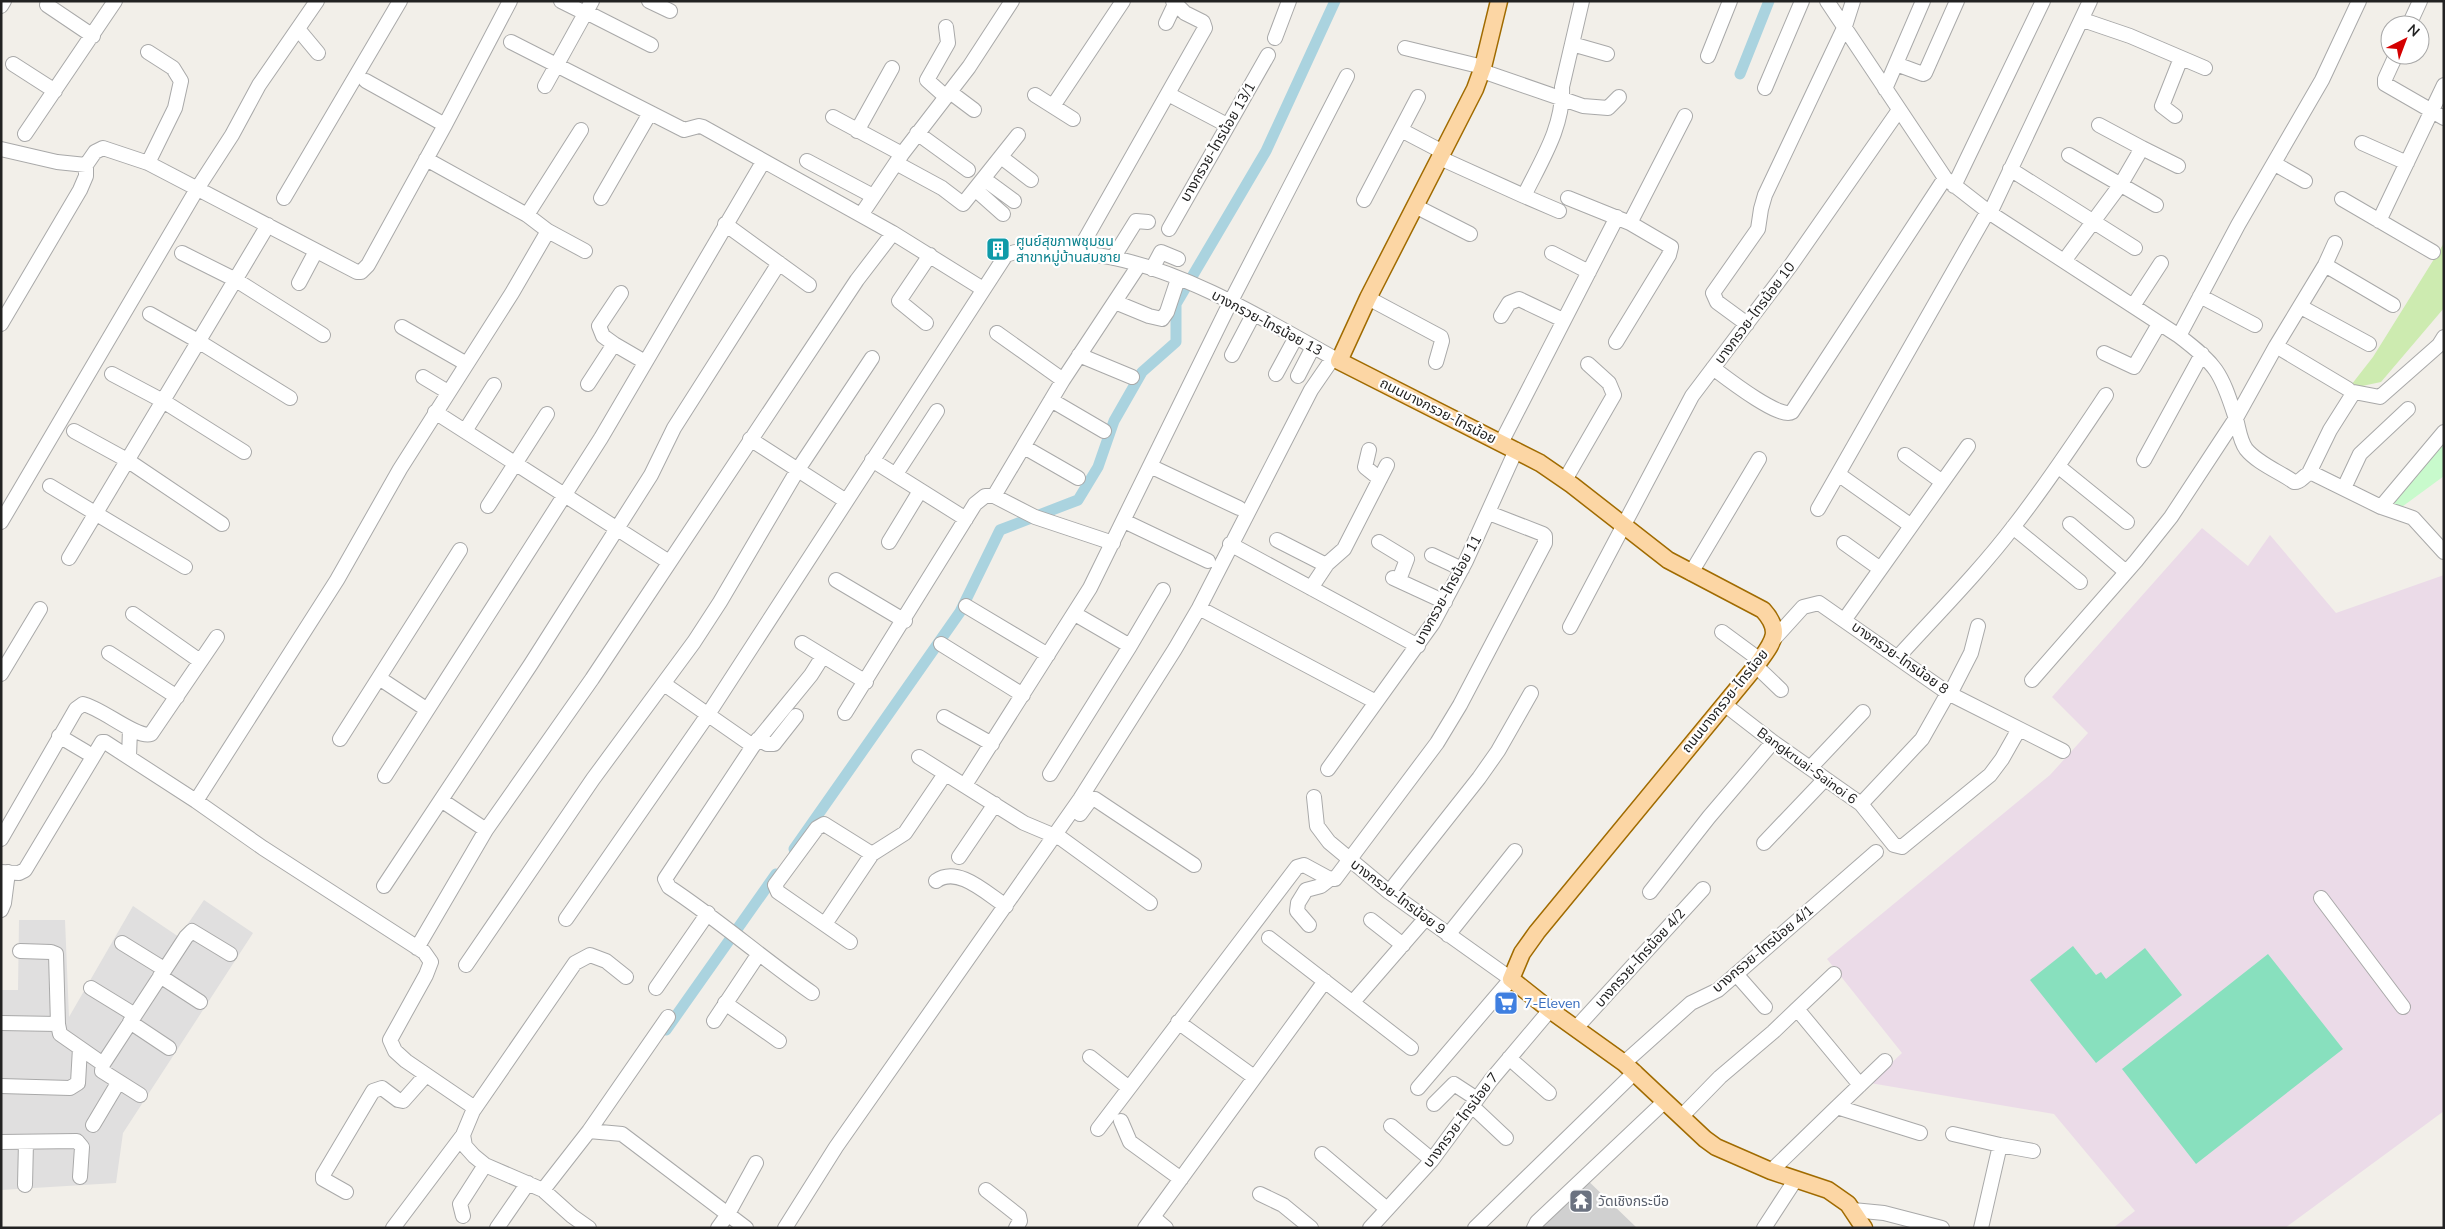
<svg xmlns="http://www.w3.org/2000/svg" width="2445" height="1229" viewBox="0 0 2445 1229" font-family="'Nunito Sans','Noto Sans Thai',sans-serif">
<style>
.residential{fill:#e0dfdf}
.industrial{fill:#ebdbe8}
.religious{fill:#d0d0d0}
.grass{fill:#cdebb0}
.park{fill:#c8facc}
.pitch{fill:#88e0be}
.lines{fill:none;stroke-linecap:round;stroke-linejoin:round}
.canal{stroke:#aad3df;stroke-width:11}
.minor-casing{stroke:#a9a9a9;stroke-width:16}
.major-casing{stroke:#a06b00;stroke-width:19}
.minor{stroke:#fff;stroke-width:14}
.major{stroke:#fcd6a4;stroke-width:16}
.labels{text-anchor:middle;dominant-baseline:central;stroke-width:4.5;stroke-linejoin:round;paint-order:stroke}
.street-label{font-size:14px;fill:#222;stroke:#fff}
.culture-label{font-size:14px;fill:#0d838f;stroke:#fff;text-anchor:start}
.shop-label{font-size:14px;fill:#366cbe;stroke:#fff;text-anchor:start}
.worship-label{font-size:14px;fill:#5b616d;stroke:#fff;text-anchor:start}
</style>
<rect width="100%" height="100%" fill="#f2efe9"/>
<path class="residential" d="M204 900 253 933 123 1133 116 1183 1 1190V990H18L19 920H65L69 1017 133 906 179 937Z"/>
<path class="industrial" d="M2202 528 2248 566 2270 535 2336 613 2444 575V1111L2285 1228H2113L2135 1211 2054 1114 1870 1083 1902 1053 1827 959 2050 775 2088 733 2052 697Z"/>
<path class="religious" d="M1581 1174 1637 1228H1525Z"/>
<path class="grass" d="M2444 243V308L2381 382 2348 389 2373 357Z"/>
<path class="park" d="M2444 444V476L2399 509 2388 496Z"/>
<path class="pitch" d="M2073 946 2096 975 2101 972 2106 979 2145 948 2182 995 2096 1063 2030 980Z
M2268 954 2343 1049 2196 1164 2122 1069Z"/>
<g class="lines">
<path class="canal" d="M1740 74 1769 1
M794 849 960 612 1000 530 1078 500 1098 467 1114 421 1142 372 1176 342V304L1266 151 1335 1
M666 1030 776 874"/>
<g class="minor-casing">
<path id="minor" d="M561 1 585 13
M649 1 670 11
M1827 1 1945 178 1990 213 2179 336C2216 364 2221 372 2235 416 2239 427 2239 439 2246 449 2257 463 2280 472 2294 482 2302 483 2304 473 2312 473L2381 507 2413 518 2444 552
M47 5 93 36
M1 6 4 1
M586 12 651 45
M2083 20 2130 36 2205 68
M1166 23 1175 4
M2409 25 2420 1
M298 29 318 53
M1275 38 1289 1
M511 42 684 130 699 126 703 127 893 233 983 289
M1572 44 1607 54
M1405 48 1483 67
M148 52 173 68 181 81 175 108 148 163
M2396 55 2385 79V84L2444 118
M1708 56 1730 1
M13 64 55 91
M1896 64 1923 74 1925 73 1957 1
M1482 71 1583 106 1608 108 1619 97
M366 81 445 125
M545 86 592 1
M1765 88 1802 1
M1885 89 1923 1
M950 92 974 110
M1168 94 1227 125
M1035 95 1073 119
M946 97 927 80 948 43 946 27
M1053 106 1123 1
M2175 116 2162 106 2181 58
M833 117 902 154
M1401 130 1443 152
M857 131 892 68
M917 133 968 170
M25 134 115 1
M2362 143 2407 163
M2142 148 2178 166
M1 149 57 162 86 165 95 152 103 148 148 163 357 272H361L368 265 445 125 510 1
M2069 155 2156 205
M1001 157 1031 180
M1440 158 1524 196C1541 161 1564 126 1562 87L1582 1
M807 161 873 196
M896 163 942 188 963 204 1018 135
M2275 164 2305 181
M2010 169 2135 248
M984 179 1014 201
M1954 186 2043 1
M976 190 1003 214
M1524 196 1559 211
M284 198 400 1
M601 198 650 113
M1568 198 1630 223 1671 247 1669 255 1616 342
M2342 199 2433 252
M1364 200 1418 97
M1415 206 1470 234
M1990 213 2090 1
M527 215 581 130
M861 215 902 154 969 67 1012 1
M2379 221 2444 85
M1630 223 1685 116
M725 224 809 285
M1169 229 1268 55
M548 231 585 251
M1078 252 1205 28 1203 22 1185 13 1173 1
M182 253 236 280 323 335
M1552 253 1589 272
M1113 258 1136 221 1148 222
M2064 261 2121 184 2142 148 2099 125
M2325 265 2393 305
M1152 269 1161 252 1178 259
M299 283 316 251
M2200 296 2255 325
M1368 298 1441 337 1442 341 1436 362
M1115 302 1149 316 1162 319 1167 312 1178 279
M2133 306 2161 263
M2301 307 2369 344
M150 314 198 341 290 398
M1501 316 1509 303 1519 299 1563 320
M926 323 899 301 930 255
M1 324 80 190 86 176V165
M1747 324 1717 302 1713 293 1758 229 1761 209 1765 195 1845 26 1853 1
M402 327 465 363
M997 333 1063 380
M2179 336 2238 225 2322 80 2359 1
M614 344 603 336 599 326 621 293
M2276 346 2348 389
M2104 353 2134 367 2159 324
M1079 355 1132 377
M1232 355 1253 315
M1713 368C1725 377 1780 420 1792 412L1945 178
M112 374 163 401 244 452
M1276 374 1296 337
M1298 376 1313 347
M423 377 448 392
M588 384 614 344 645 362
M1051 400 1104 431
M435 412 669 562
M74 431 127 460 222 524
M465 431 494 385
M750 439 846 501
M1501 443 1617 217
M1024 447 1078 478
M1369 450 1365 467 1380 479
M1905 455 1941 481
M872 460 966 519
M2144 460 2202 354
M1150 466 1239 508
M2059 467 2127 522
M2309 473 2330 430 2354 392 2380 397 2439 345 2444 337
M896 474 937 411
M1565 480 1614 395 1609 383 1588 364
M50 486 185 567
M2344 488 2360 454 2408 409
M488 506 547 414
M2381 507 2444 432
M1818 509 1838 474
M1124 521 1208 561
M1 522 197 189 232 135 259 85 317 1
M2070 524 2126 572
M1910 525 1838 474 1988 211
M2013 527 2080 582
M1277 540 1326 565
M889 542 920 491
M1379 542 1407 559 1399 580
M1113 543 1035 517 994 496 1063 380 1139 265
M1844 543 1879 568
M1230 544 1418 646
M1432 555 1462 569
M69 558 268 225
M1691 573 1759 459
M1393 578 1445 602
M836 580 905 621
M1311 588 1327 564 1344 549 1387 465
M966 606 1048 655
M1199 608 1376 702
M133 614 200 661
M1845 619 1968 446
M1570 627 1692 396 1791 265 1899 110
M1722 632 1760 660
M1774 639 1803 607 1819 603 1948 693 2063 751
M802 643 866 682
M941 644 1023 695
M1130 646 1163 590
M109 653 177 697
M1898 657C1937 614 1979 572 2014 526 2047 484 2076 440 2106 395
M1756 666 1781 690
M1 674 40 609
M379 678 426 709
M2032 680 2136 561 2171 517 2236 418 2276 346 2325 265 2335 243
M664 684 753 746
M1950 694 1971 653 1978 626
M1724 704 1773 742 1861 804 1894 845 1902 847 1990 775 2002 759 2019 729
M845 713 975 504 985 496H994
M944 717 992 744
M59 736 86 752
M340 739 460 550
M758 739 767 744H774L796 716
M129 757 130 729
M919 757 1024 823 1062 839 1150 903
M1810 768 1863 712
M1328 769 1433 623 1466 561 1516 450
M1050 774 1130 646 1075 614
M385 776 601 438 763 162
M965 785 1090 588 1230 303 1347 76
M1314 797 1317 826 1329 842 1389 892 1511 979 1418 1088
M441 800 486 830
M196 801 337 580 400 469 512 293 548 231 527 215 426 159
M1861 804 1922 739 1948 693
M1080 814 1091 799H1095L1194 865
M1 839 76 709 83 704C102 708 137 739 151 734L217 637
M1764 843 1825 779
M959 857 995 804
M1 872 19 873 25 870 102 742H105L196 801 263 848 424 952 431 962 426 975 390 1040 395 1051 406 1061 472 1106 473 1111
M936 881C958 865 987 894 1006 906
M384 886 531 664 651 475 674 428 779 263
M1389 892 1479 778 1498 751 1531 693
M1650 892 1709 817 1773 742
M2321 898 2403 1007
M1 910 4 903 8 872
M566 919 707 716 1006 255 1015 252C1048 252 1081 251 1114 258 1194 275 1268 322 1339 361
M1371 920 1403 945
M825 924 872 854 905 833 945 774
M1309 925 1297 911 1298 903 1306 890 1321 886 1330 879
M1448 935 1515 851
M1269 938 1411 1048
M850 942 778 892 775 885 817 828 824 824 872 854
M122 943 164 969
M417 948 486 830 592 679 857 280 893 233
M20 951 51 952 56 954 58 1024 60 1034 103 1064
M466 965 593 779 694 642 720 602 797 471 872 358
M1736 974 1765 1007
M160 976 200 1002
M91 988 135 1015
M656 988 708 913
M812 993C763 959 719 920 669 887L665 879 753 746 811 675 823 656
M1353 1002 1425 919
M725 1003 779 1041
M1797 1009 1834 974
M714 1021 758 955
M130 1022 169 1048
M1178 1022 1254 1077
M1 1023 58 1024
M1576 1028 1703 889
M1090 1057 1129 1088
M1509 1058 1549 1093
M1624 1063 1691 1003 1718 990 1876 852
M1 1086 70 1088 78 1083 80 1048
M140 1095 102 1071 103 1064 186 937 192 931 230 954
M1434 1104 1454 1084 1477 1099
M1472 1106 1506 1138
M1837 1107 1885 1061
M1681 1117 1720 1077 1773 1032 1797 1009 1860 1085
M1121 1121 1130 1142 1181 1179
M93 1125 118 1083
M1391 1126 1432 1160
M1098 1129 1297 867 1304 865 1328 878 1335 879 1437 743 1460 705 1545 543V536L1543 534 1489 513
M589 1131 622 1134 746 1228
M1953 1134 2000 1145 1981 1228
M1 1142 77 1141 82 1147 80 1177
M2000 1145 2033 1151
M1322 1154 1387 1209
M1771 1171 1837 1107 1920 1133
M25 1185 26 1142
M543 1190 589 1131 668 1017
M986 1190 1019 1216 1020 1221 1016 1228
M346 1192 323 1179V1175L373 1091 382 1088 398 1100 403 1101 426 1075
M1260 1194 1283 1205 1311 1228
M1853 1210 1884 1213 1942 1228
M463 1216 460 1204 485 1165
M1153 1217 1166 1228
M393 1228 463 1135
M497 1228 528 1183
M589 1228 572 1216 543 1190 485 1165 474 1156 465 1146 463 1135 473 1111 575 963 590 955 606 961 626 977
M718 1228 728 1214 756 1163
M785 1228 836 1147 1080 799 1175 649 1199 608 1311 390 1333 358
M1145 1228 1325 981
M1370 1228 1432 1160 1491 1080 1550 1010
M1475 1228 1635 1072
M1534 1228 1537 1222 1665 1101
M1764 1228 1796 1179"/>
</g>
<g class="major-casing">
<path id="major" d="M1499 1 1483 67 1475 89 1368 298 1339 361 1540 463 1572 485 1668 560 1763 610C1784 633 1771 644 1756 666L1537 932 1522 953 1511 979 1550 1010 1624 1063 1705 1139 1716 1147 1771 1171 1828 1190 1848 1204 1864 1228"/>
</g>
<use href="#minor" class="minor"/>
<use href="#major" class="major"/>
</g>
<defs>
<g id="building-square" transform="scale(1.25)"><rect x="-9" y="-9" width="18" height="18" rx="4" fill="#0f9aa8" stroke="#fff"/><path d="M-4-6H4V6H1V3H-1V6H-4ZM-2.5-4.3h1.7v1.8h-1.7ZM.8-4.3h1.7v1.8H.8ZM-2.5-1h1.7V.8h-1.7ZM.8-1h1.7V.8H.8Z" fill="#fff"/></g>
<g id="supermarket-square" transform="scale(1.25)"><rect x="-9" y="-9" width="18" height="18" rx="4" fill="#3f7fe0" stroke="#fff"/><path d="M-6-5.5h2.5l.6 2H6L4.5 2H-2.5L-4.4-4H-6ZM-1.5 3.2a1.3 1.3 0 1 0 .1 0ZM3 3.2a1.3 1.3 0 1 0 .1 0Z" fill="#fff"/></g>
<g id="temple-square" transform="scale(1.25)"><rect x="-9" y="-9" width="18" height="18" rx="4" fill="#6b7280" stroke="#fff"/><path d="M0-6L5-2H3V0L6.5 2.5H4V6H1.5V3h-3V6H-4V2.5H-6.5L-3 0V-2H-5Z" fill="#fff"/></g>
</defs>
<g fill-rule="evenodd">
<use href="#building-square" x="998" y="249"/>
<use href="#supermarket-square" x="1506" y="1003"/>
<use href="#temple-square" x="1581" y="1201"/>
</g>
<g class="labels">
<g class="street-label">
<text transform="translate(1218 142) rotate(-60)">บางกรวย-ไทรน้อย 13/1</text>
<text transform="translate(1755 313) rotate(-53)">บางกรวย-ไทรน้อย 10</text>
<text transform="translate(1267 323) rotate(28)">บางกรวย-ไทรน้อย 13</text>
<text transform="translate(1438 411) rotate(27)">ถนนบางกรวย-ไทรน้อย</text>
<text transform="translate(1448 590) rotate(-61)">บางกรวย-ไทรน้อย 11</text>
<text transform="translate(1900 658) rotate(35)">บางกรวย-ไทรน้อย 8</text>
<text transform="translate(1725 701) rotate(-51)">ถนนบางกรวย-ไทรน้อย</text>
<text transform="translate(1807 766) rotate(36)">Bangkruai-Sainoi 6</text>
<text transform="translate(1398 897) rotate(37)">บางกรวย-ไทรน้อย 9</text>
<text transform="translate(1763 949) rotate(-40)">บางกรวย-ไทรน้อย 4/1</text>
<text transform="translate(1640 958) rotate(-48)">บางกรวย-ไทรน้อย 4/2</text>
<text transform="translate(1461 1120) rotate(-53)">บางกรวย-ไทรน้อย 7</text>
</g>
<g class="culture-label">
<text x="1016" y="241">ศูนย์สุขภาพชุมชน<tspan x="1016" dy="16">สาขาหมู่บ้านสมชาย</tspan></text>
</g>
<g class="shop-label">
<text x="1524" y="1003">7-Eleven</text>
</g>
<g class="worship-label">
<text x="1598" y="1201">วัดเชิงกระบือ</text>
</g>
</g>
<rect width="2445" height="1229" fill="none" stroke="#222222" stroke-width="5"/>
<g transform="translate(2405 40) rotate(42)"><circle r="24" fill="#ffffff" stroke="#a7a7a7"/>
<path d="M0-4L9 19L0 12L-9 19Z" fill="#d40000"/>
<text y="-8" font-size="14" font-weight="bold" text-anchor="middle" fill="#222222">N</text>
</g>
</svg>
